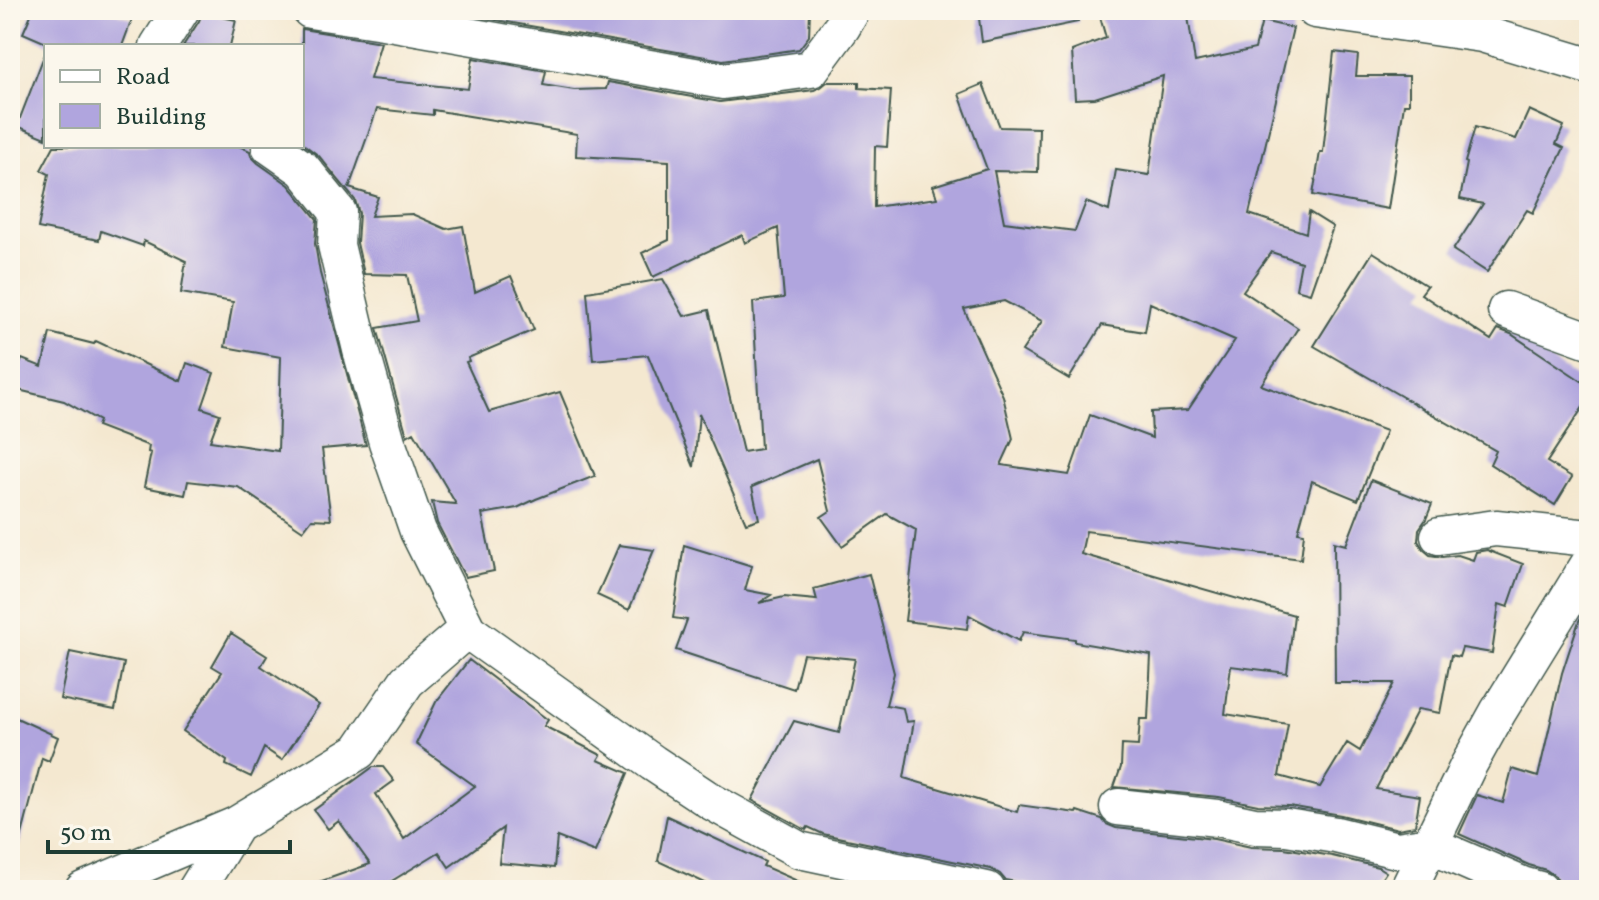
<svg xmlns="http://www.w3.org/2000/svg" width="1599" height="900" viewBox="0 0 1599 900" font-family="Vollkorn,serif">
<style>
.building{fill:#b0a5de;fill-rule:evenodd}
.lines{fill:none;stroke-linecap:round;stroke-linejoin:round}
.minor-casing{stroke:#3f574b;stroke-width:39}
.minor{stroke:#fff;stroke-width:36}
</style>
<rect width="100%" height="100%" fill="#fbf7ec"/>
<filter id="ink" filterUnits="userSpaceOnUse"><feTurbulence type="fractalNoise" baseFrequency=".0125" numOctaves="2"/><feDisplacementMap in="SourceGraphic" scale="16" xChannelSelector="R" yChannelSelector="G"/><feConvolveMatrix kernelMatrix="1 2 1 2 8 2 1 2 1" color-interpolation-filters="sRGB"/></filter>
<filter id="wash" filterUnits="userSpaceOnUse"><feTurbulence type="fractalNoise" baseFrequency=".006" numOctaves="4" result="noise"/><feDisplacementMap in="SourceGraphic" scale="32" xChannelSelector="R" yChannelSelector="G"/><feGaussianBlur stdDeviation="1.8" result="paint"/><feColorMatrix in="noise" values="0 0 0 0 0 0 0 0 0 0 0 0 0 0 0 0 0 1.4 0 .05"/><feComposite in="paint" operator="in"/></filter>
<g filter="url(#wash)">
<rect width="100%" height="100%" fill="#f4e8d0"/>
<g id="blocks">
<path class="building" d="M33 10H107L132 19 122 46H53L23 33Z
M480 10H810L809 36 799 49 723 60 479 17Z
M978 10H1077L1078 22 982 42Z
M1098 10H1187L1195 62 1255 49 1262 21 1293 28 1249 214 1306 233 1309 212 1333 227 1310 293 1296 289 1301 262 1271 252 1243 291 1298 328 1261 385 1386 431 1358 500 1312 481 1298 532 1304 533 1301 559 1086 531 1081 554 1294 615 1287 673 1231 666 1225 714 1288 724 1279 776 1320 787 1347 743 1360 751 1394 683H1335L1334 542 1346 545 1371 480 1432 504 1426 519 1419 529 1418 541 1423 549 1430 555 1442 557 1458 555 1473 560 1476 552 1487 550 1523 564 1508 607 1499 604 1492 653 1462 648 1459 657 1451 655 1440 713 1418 709 1376 789 1420 796 1415 826 1398 829 1341 815 1289 806 1258 805 1219 797 1114 787 1121 767 1122 745 1138 746 1140 719H1148L1151 655 1075 642V639L1023 632 1019 641 969 615 967 629 905 621 916 530 887 514 842 546 821 517 830 511 817 459 752 487 759 519 746 523 699 414 694 467 648 355 593 360 587 292 663 279 684 316 709 310 743 452 761 449 753 302 784 298 778 228 745 243 742 235 653 277 642 253 669 240V161L576 156 577 134 433 110V115L377 109 349 188 378 197 371 216 412 214 446 229 463 226 475 292 511 276 534 330 468 358 469 361 466 362 489 412 560 392 595 476 536 499 517 508 482 514 494 571 465 577 437 523 432 502 456 504 414 432 407 436 377 328 417 321 407 275 364 274 357 243 359 213 355 200 319 156 302 143V29L381 42 370 79 468 89 473 58 546 71 543 85 574 90 606 89 608 82 720 102 814 90 821 87 827 82H859V88L891 90 887 147 875 146 874 207 937 198 933 186 987 169 959 94 983 84 1000 127 1039 128 1038 172 994 171 1004 222 1075 231 1086 202 1109 211 1116 170 1149 175 1163 76 1095 98 1075 99 1072 51 1106 38ZM1004 301 1042 321 1022 351 1069 379 1102 325 1145 332 1150 303 1235 340 1188 410 1151 412 1152 438 1090 415 1069 475 1001 465 1013 439 1003 396 964 309Z
M202 13 236 20 230 46H183L199 21Z
M1334 52 1358 55 1356 76H1409V104H1404L1388 209 1313 195 1320 152H1323Z
M44 56H46V138L17 126Z
M1529 110 1564 126 1556 144 1564 148 1533 213 1527 210 1487 272 1453 250 1483 204 1460 199 1467 163 1465 162 1475 127 1516 139Z
M54 146H239L250 151 251 156 258 163 289 185 317 219 315 244 320 273 366 445 322 449 331 520 312 519 303 531 238 487 188 481 185 495 144 487 151 453 148 452 149 446 97 426 99 421 64 401 10 388 22 359 42 367 50 333 94 344 96 341 181 381 187 363 214 373 202 408 220 414 210 441 278 451 281 357 225 347 233 302 181 293 186 261 144 241 143 246 101 231 99 240 38 228 49 174 41 170Z
M1373 252 1427 286 1421 294 1491 340 1498 329 1511 334 1589 386V398L1547 462 1572 477 1555 505 1490 464 1496 451 1314 346Z
M619 545 654 550 629 610 597 595Z
M684 545 752 566 745 590 771 595 759 603 784 597 817 600 814 589 869 574 894 673 886 705 903 708 906 722 914 721 904 778 1017 812 1019 805 1076 813 1077 811 1102 819 1106 824 1116 828 1214 839 1251 847 1284 848 1332 856 1378 867 1386 872 1374 890H1059L1005 880 1000 874 991 869 823 834 808 827 806 830 752 800 794 721 839 733 855 659 803 654 794 689 676 650 687 620 673 618Z
M1588 606 1589 890H1560V884L1555 876 1546 870 1529 865 1459 834 1477 795 1503 803 1512 769 1538 777 1562 673 1579 621Z
M231 633 267 656 261 666 319 705 282 760 264 748 251 777 226 765 227 761 183 731 222 672 212 666Z
M70 652 124 663 115 710 60 699Z
M469 660 548 720 544 726 601 755 598 760 628 773 595 852 557 837 554 868 499 863 503 828 449 867 439 852 377 890H309L308 886 370 864 339 821 328 829 314 810 373 767H383L394 781 376 794 404 839 475 786 416 744 436 702Z
M10 715 58 737 49 761 42 758 19 846 10 845Z
M667 816 765 862 763 866 818 890H720L658 861Z"/>
</g>
</g>
<g filter="url(#ink)">
<use href="#blocks" fill-opacity="0" stroke="#3f574b" stroke-width="2"/>
<g class="lines">
<g class="minor-casing">
<path id="minor" d="M310 10 383 21 723 81 811 69 842 27 852 10
M1315 10 1482 34 1589 66
M158 46 181 10
M270 146 303 169 338 212 336 245 361 350 387 442 418 531 468 631
M1506 310 1589 340
M1439 536 1496 528 1589 538
M1118 807 1217 818 1255 826 1286 827 1336 835 1397 850 1430 845 1522 885 1540 890
M83 890 236 825 359 751 407 681 458 637 468 631 653 763 712 802 799 850 987 890
M196 890 236 825
M1408 890 1468 766 1498 712 1589 564"/>
</g>
<use href="#minor" class="minor"/>
</g>
</g>
<rect width="1599" height="900" fill="none" stroke="#fbf7ec" stroke-width="40"/>
<rect x="44" y="44" width="260" height="104" fill="#fbf7ec" stroke="#a3ada2" stroke-width="2"/>
<rect x="60" y="70" width="40" height="12" fill="#ffffff" stroke="#a3ada2" stroke-width="2"/>
<text x="116" y="84" font-size="24" fill="#1f3d34">Road</text>
<rect x="60" y="104" width="40" height="24" fill="#b0a5de" stroke="#a3ada2" stroke-width="2"/>
<text x="116" y="124" font-size="24" fill="#1f3d34">Building</text>
<path d="M48 840v12h242v-12" fill="none" stroke="#1f3d34" stroke-width="4"/>
<text x="60" y="840" font-size="24" fill="#1f3d34" stroke="#fbf7ec" stroke-width="6" paint-order="stroke">50 m</text>
</svg>
